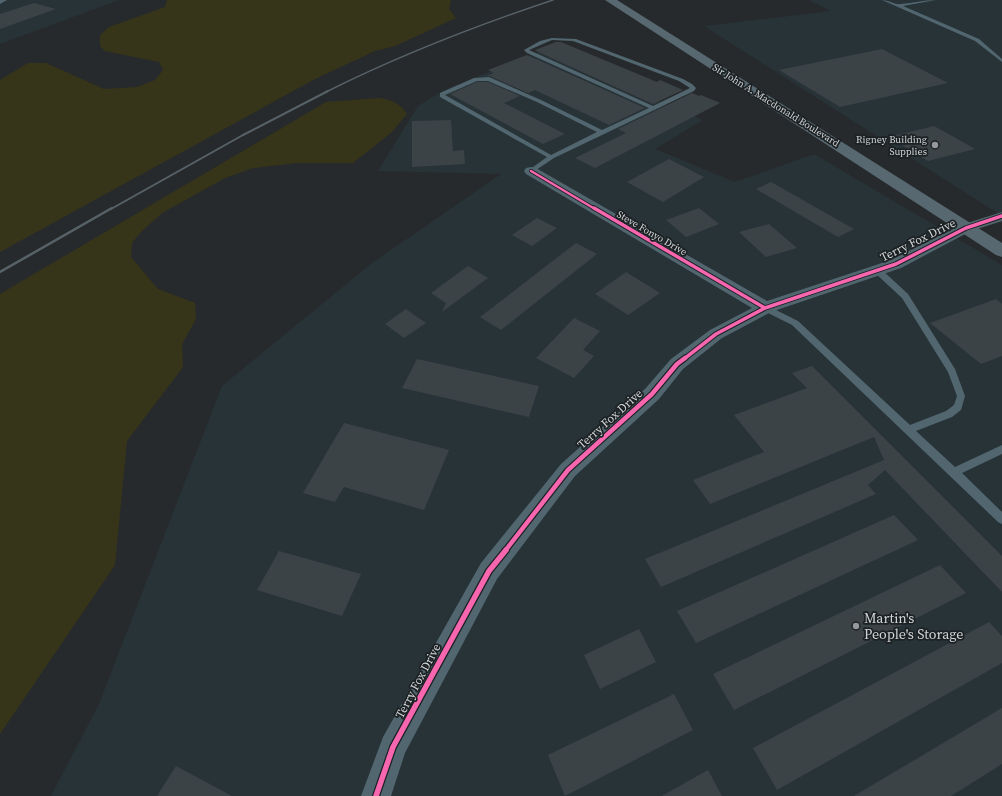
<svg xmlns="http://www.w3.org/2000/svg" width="1002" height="796" viewBox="0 0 1002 796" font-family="'Source Serif 4',serif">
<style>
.built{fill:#283338}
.green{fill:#373519}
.building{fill:#3c4347}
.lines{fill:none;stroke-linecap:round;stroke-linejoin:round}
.service{fill:#51666f;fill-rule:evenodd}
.minor{fill:#51666f;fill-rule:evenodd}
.primary{fill:#576870;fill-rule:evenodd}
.rail-far2{stroke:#576268;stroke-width:1.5}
.rail-far1{stroke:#576268;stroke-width:2}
.rail{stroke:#576268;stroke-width:2.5}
.cycleway-far3-casing{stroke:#1c2124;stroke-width:4}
.cycleway-far2-casing{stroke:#1c2124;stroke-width:5.5}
.cycleway-far1-casing{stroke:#1c2124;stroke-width:7}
.cycleway-casing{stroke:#1c2124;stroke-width:8}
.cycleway-far3{stroke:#f766af;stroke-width:2.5}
.cycleway-far2{stroke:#f766af;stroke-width:3.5}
.cycleway-far1{stroke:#f766af;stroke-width:4.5}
.cycleway{stroke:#f766af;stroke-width:5.5}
.poi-dot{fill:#96999b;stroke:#1c2124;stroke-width:1.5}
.labels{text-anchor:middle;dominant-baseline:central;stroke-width:3.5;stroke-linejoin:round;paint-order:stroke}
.far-street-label{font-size:10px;fill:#d1d5d7;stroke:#1c2124}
.far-poi-label{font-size:10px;fill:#d1d5d7;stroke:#1c2124;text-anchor:end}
.street-label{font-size:12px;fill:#d1d5d7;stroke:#1c2124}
.near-poi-label{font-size:14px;fill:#d1d5d7;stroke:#1c2124;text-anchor:start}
</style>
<rect width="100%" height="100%" fill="#272a2c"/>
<path class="built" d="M0 0H119L0 44Z
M808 0H1002V216L704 26 831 11Z
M541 51 703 120 655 149 735 182 814 154 1002 265V796H51L99 704 222 386 372 263 501 174 378 171 418 106 444 90Z"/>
<path class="green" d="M167 0H451L449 9 456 18 395 46 375 51 315 79 0 252V80L28 63H46L104 89 137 87 155 80 163 70 159 62 105 51 100 46V35L109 27 165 7Z
M379 98C392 100 400 103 407 114L392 132 353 163H297L253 168 225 178 162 213 141 232 132 243 131 257 158 289 195 303 196 319 182 344 183 367 127 441 115 565 0 734V294L326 102Z"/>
<path class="building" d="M34 3 56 9 0 29V14Z
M556 42H561L657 82 660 80 683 90 653 104 536 51H537L535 50Z
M882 49 948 83 840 107 779 70Z
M527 55 645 108 609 125 535 90 528 93 490 76H486L494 73 488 70Z
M477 82H488L520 96 504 103 565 134 543 144 450 94Z
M692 93 699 96 701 95 720 103 595 168 575 158 626 133 618 129Z
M451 120 453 151 464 150 465 164 412 167V121Z
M934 126 954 137 975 149 928 161 889 137Z
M669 159 704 177 663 202 627 182Z
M771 182 854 229 838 237 756 189Z
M699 208 719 224 686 237 666 220Z
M537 218 557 228 532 246 512 235Z
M769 224 797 248 766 257 739 232Z
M576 243 597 254 501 330 480 317Z
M468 266 488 278 442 312 446 303 431 293Z
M626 272 660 293 628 315 595 294Z
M996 299 1002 304V356L981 364 930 323Z
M406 309 426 323 404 338 385 324Z
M574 318 600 331 583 350 594 356 574 378 536 358Z
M417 359 539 386 529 417 402 388Z
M812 366 1002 556V592L885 470 868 485 876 494 661 587 645 559 884 460 874 437 710 504 693 480 764 452 734 415 807 388 792 373Z
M344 423 449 450 424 510 344 487 335 502 303 493Z
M894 515 918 540 696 643 677 611Z
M279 551 361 574 342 616 257 590Z
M940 565 966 593 734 710 713 674Z
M989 622 1002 636V663L777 790 753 748Z
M639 629 656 662 600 689 584 655Z
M674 694 693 730 565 796 548 755Z
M1002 708V764L951 796H854Z
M176 766 232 796H157Z
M708 770 722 796H662Z"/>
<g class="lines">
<path class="service" d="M882 0C889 0 894 5 901 4 913 3 924 0 936 0L903 6 979 39 1002 59V62L975 41Z
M552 38 576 39 683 79 692 84 696 88 694 91 554 158 533 172H529V170L547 157 440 97V93L474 78 489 77 541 100 602 130 649 108 527 53 524 50 540 41ZM552 40 573 41 679 81 690 88 653 106 529 50ZM477 81H488L537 102 597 132 551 155 445 95Z
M875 269H881L908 294 955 369 965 396 961 410 952 417 916 431 955 467 1002 445V454L962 473 1002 512V524L998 522 792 325 762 310 761 308 765 305 768 306 798 321 910 425 946 411 954 405 957 396 948 372 902 298 875 273Z"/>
<path class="minor" d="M0 0H7L0 4Z
M531 167 536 168 767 301 891 260 961 225 1002 212V221L971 231 901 268 771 312 722 338 683 369 659 399 575 476 497 579 405 753 391 796H361L383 737 481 563 561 464 645 389 671 359 710 330 752 308 526 174 524 171 526 168Z"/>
<path class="primary" d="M605 0H617L1002 243V257L996 255Z"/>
<path class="rail-far2" d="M326 92C400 55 475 26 553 0"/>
<path class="rail-far1" d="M111 209 243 135 328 91"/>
<path class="rail" d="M0 272 112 208"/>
<g class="cycleway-far3-casing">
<path id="cycleway-far3" d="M531 171 595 209"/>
</g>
<g class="cycleway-far2-casing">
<path id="cycleway-far2" d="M594 208 765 308
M684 359 716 334 765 308 896 264 966 228 1002 216"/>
</g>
<g class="cycleway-far1-casing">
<path id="cycleway-far1" d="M505 551 568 470 652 394 677 364 685 358"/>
</g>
<g class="cycleway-casing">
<path id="cycleway" d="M376 796 393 747 489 571 506 550"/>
</g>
<use href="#cycleway-far3" class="cycleway-far3"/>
<use href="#cycleway-far2" class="cycleway-far2"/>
<use href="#cycleway-far1" class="cycleway-far1"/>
<use href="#cycleway" class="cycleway"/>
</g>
<g class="poi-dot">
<circle cx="935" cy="145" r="4"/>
<circle cx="856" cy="626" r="4"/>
</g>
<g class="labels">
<g class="far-street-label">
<text transform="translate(776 105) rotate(32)">Sir John A. Macdonald Boulevard</text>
<text transform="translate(652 233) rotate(30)">Steve Fonyo Drive</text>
</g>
<g class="far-poi-label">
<text x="927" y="139">Rigney Building<tspan x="927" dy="12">Supplies</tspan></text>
</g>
<g class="street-label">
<text transform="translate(918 240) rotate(-26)">Terry Fox Drive</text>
<text transform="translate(610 419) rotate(-42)">Terry Fox Drive</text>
<text transform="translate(418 681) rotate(-62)">Terry Fox Drive</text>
</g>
<g class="near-poi-label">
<text x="864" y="618">Martin's<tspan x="864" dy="16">People's Storage</tspan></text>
</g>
</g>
</svg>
